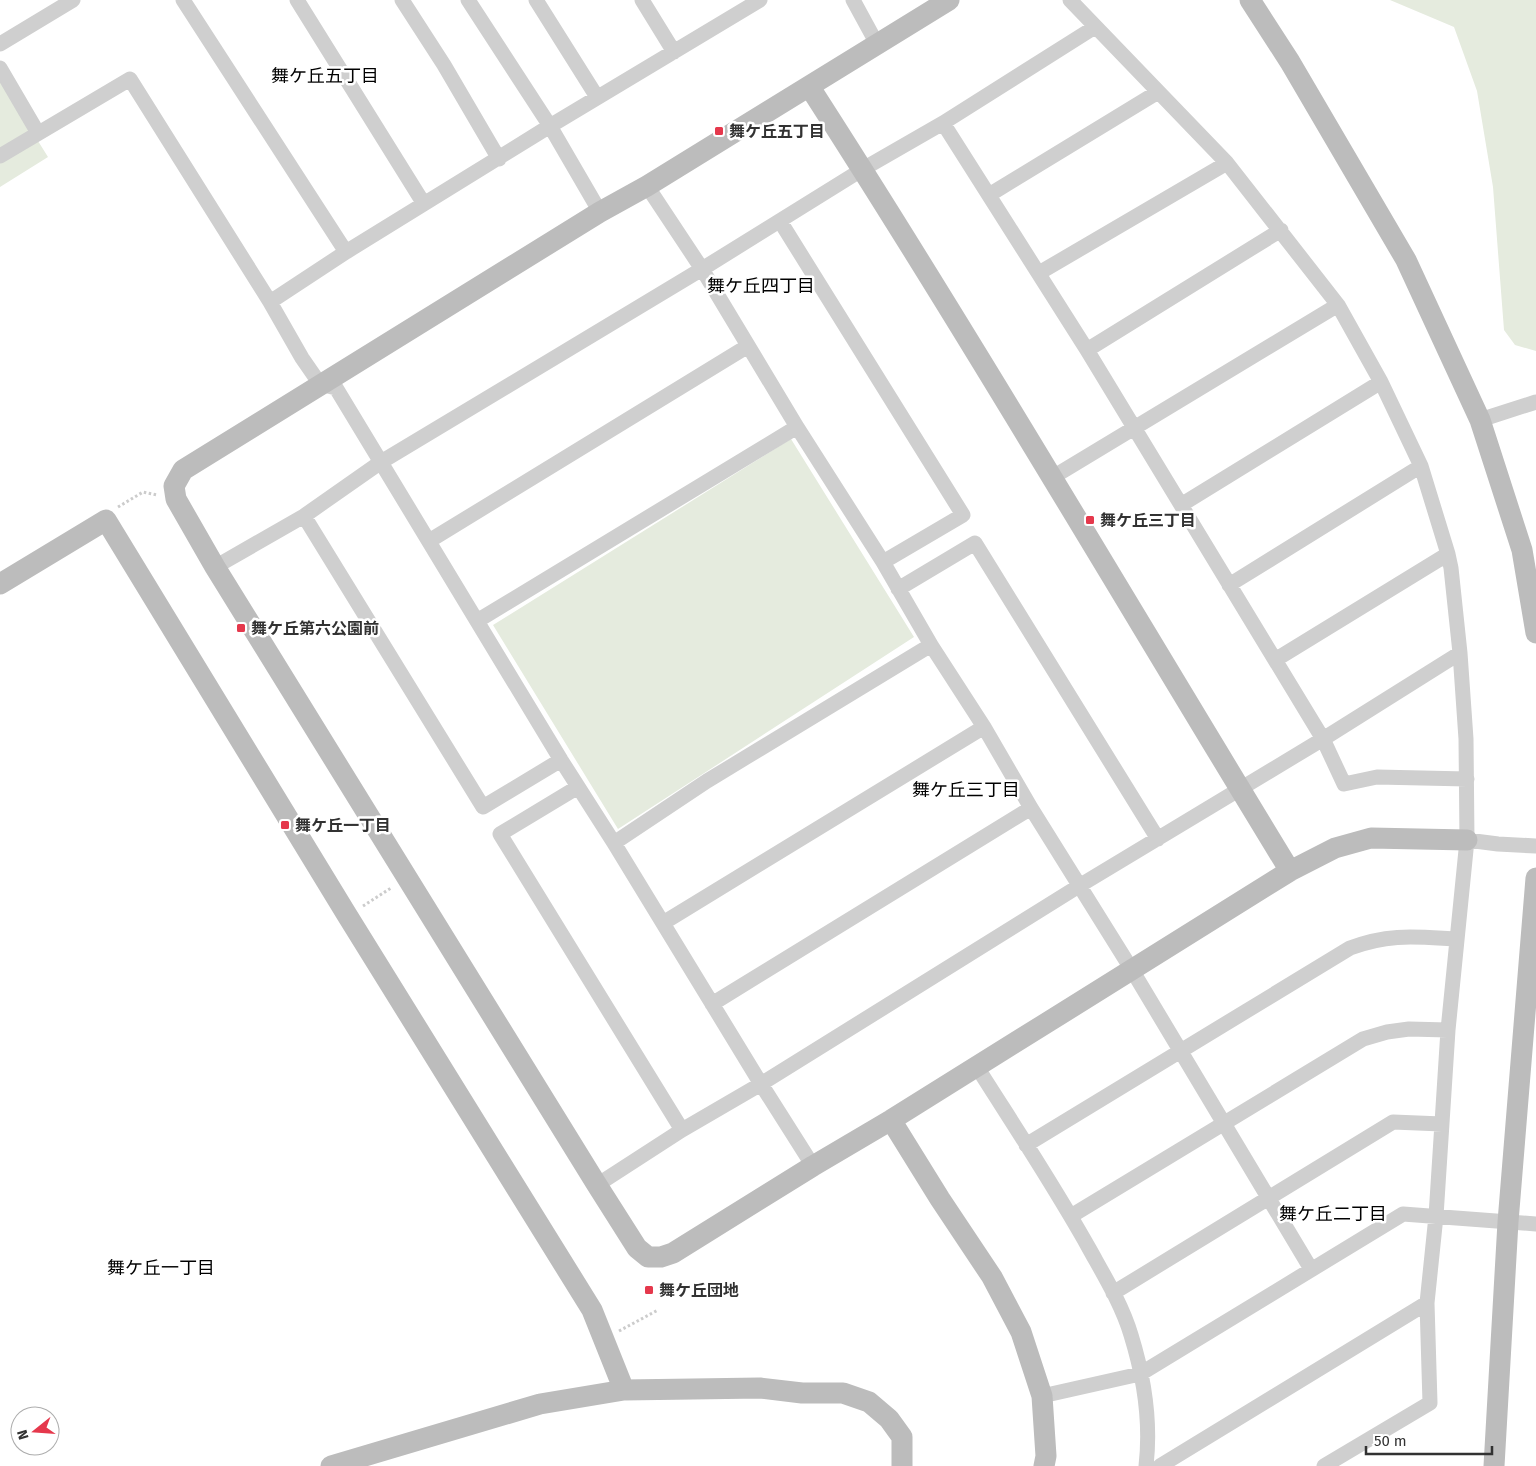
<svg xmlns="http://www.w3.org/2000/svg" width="1536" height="1466" viewBox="0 0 1536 1466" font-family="'Fira Sans','Noto Sans JP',sans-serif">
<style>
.green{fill:#e5ebde}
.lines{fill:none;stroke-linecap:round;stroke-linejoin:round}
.path{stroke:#ccc;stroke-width:3;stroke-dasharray:2.5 2.5;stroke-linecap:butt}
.street{stroke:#cfcfcf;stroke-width:15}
.secondary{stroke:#bcbcbc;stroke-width:21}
.poi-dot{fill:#e5384c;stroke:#fff;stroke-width:2}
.labels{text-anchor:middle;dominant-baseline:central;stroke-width:5;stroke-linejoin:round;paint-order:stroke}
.poi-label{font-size:16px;font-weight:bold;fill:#323232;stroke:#fff;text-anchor:start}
.neighbourhood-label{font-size:18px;fill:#000;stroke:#fff}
</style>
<rect width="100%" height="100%" fill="#fff"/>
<path class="green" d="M1390 0H1536V351L1515 345 1504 330 1493 187 1477 91 1454 27Z
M0 80 48 157 0 187Z
M791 439 914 637 618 829 493 625Z"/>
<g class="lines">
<path class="path" d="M118 507 143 492 157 495
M363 906 391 888
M619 1331 658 1310"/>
<path class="street" d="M183 0 346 252
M297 0 424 204
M402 0 444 65 499 159
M468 0 550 126 600 212
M536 0 597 97
M642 0 674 52
M853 0 877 44
M1070 0 1227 163 1338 305 1381 382 1421 466 1448 554 1451 568 1460 653 1466 739 1467 840 1448 1030 1436 1216 1427 1303 1430 1403 1324 1466
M0 44 73 0
M0 68 38 133
M943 123 1087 350 1323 739 1344 784 1377 777 1467 779
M0 156 130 79 270 302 302 358 320 384 336 388 561 760 614 843 761 1084 813 1166
M647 186 702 269 797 427 883 562 931 645 984 727 1031 808 1132 970 1311 1269
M989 195 1158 92
M780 221 963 515 883 562
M1039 273 1227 163
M270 302 346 252 550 126 760 0
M1087 350 1281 230
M1480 420 1536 402
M1053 477 1338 305
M1181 505 1381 382
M304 516 483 807 561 760
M429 541 748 346
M215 567 304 516 381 462 702 269 863 169 943 123 1095 27
M1229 585 1421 466
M898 589 975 543 1158 839
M477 621 797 427
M1275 660 1448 554
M578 787 500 834 682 1130
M1467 840 1498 844 1536 846
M614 843 707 781 931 645
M663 923 984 727
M712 1004 1031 808
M977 1067C1015 1127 1055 1187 1090 1250 1105 1277 1122 1305 1131 1335 1144 1377 1151 1423 1146 1466
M1026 1145 1350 948C1390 933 1417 937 1457 939
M597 1185 682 1130 761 1084 1079 886 1323 739 1460 653
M1071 1216 1363 1039 1387 1032 1409 1029 1448 1030
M1113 1293 1393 1122 1442 1124
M1042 1396 1140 1374 1403 1214 1536 1224
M1160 1466 1427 1303"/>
<path class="secondary" d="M949 0 647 186 600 212 183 470 174 486 176 499 215 567 597 1185 637 1248 648 1257H661L673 1253 813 1166 891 1120 1290 871 1335 848 1371 838 1467 840
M1250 0 1290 62 1406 260 1480 420 1522 550 1536 633
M809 86C975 344 1130 609 1290 871
M0 584 106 520 347 915 592 1310 624 1390
M891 1120 940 1199 992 1277 1021 1332 1042 1396 1046 1456 1044 1466
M331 1466 540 1404 624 1390 760 1388 802 1393H843L869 1402 889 1419 902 1437V1466
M1494 1466 1508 1222 1536 878"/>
</g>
<g class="poi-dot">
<rect x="714" y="126" width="10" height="10" rx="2.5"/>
<rect x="1085" y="515" width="10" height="10" rx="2.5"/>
<rect x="236" y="623" width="10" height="10" rx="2.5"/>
<rect x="280" y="820" width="10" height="10" rx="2.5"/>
<rect x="644" y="1285" width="10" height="10" rx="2.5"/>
</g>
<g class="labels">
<g class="poi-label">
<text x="729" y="131">舞ケ丘五丁目</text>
<text x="1100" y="520">舞ケ丘三丁目</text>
<text x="251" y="628">舞ケ丘第六公園前</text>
<text x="295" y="825">舞ケ丘一丁目</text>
<text x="659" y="1290">舞ケ丘団地</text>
</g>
<g class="neighbourhood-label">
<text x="325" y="76">舞ケ丘五丁目</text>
<text x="761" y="286">舞ケ丘四丁目</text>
<text x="966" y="790">舞ケ丘三丁目</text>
<text x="1333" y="1214">舞ケ丘二丁目</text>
<text x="161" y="1268">舞ケ丘一丁目</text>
</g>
</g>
<g transform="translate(35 1431) rotate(253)"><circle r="24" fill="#ffffff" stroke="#adadad"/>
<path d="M0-4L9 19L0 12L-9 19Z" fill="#e5384c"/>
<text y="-8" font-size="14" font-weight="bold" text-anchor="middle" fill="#323232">N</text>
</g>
<path d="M1366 1446v8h126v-8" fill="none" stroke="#323232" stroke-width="2.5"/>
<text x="1374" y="1446" font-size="15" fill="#323232" stroke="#ffffff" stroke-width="4" paint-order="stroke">50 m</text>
</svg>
